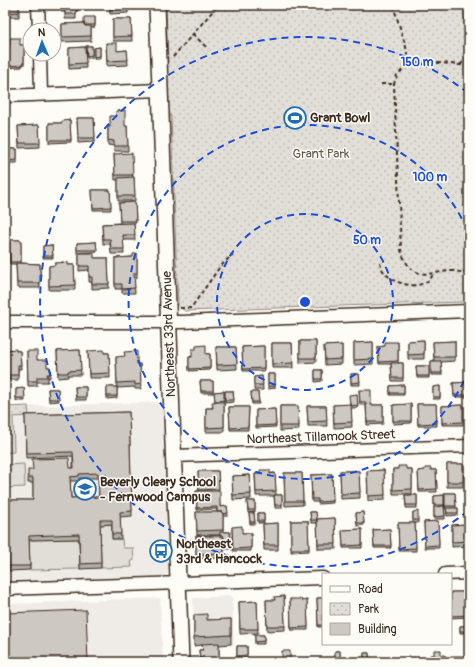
<svg xmlns="http://www.w3.org/2000/svg" width="474" height="667" viewBox="0 0 474 667" font-family="Pangolin,sans-serif">
<style>
.built{fill:#efece7}
.grass{fill:#e1ded7;stroke:#8e847a}
.park{fill:url(#park-dots);stroke:#8e847a}
.lines{fill:none;stroke-linecap:round;stroke-linejoin:round}
.minor-casing{stroke:#3b2a1e;stroke-width:15}
.major-casing{stroke:#3b2a1e;stroke-width:18}
.path{stroke:#3b2a1e;stroke-width:2;stroke-dasharray:4 3;stroke-linecap:butt}
.minor{stroke:#fdfcf7;stroke-width:12}
.major{stroke:#fdfcf7;stroke-width:15}
.wall{fill:#b0aca7;stroke:#3b2a1e;fill-rule:evenodd}
.building{fill:#cdc8c2;stroke:#3b2a1e;fill-rule:evenodd}
.ring{fill:none;stroke:#1d4ed8;stroke-width:2;stroke-dasharray:7 5}
.labels{text-anchor:middle;dominant-baseline:central;stroke-width:3;stroke-linejoin:round;paint-order:stroke}
.poi-label{font-size:13px;font-weight:bold;fill:#3b2a1e;stroke:#fdfcf7;text-anchor:start}
.park-label{font-size:13px;fill:#64574c;stroke:#fdfcf7}
.street-label{font-size:13px;fill:#3b2a1e;stroke:#fdfcf7}
.centre{fill:#1d4ed8;stroke:#fdfcf7;stroke-width:2}
.ring-label{font-size:12px;text-anchor:middle;font-weight:bold;fill:#1d4ed8;stroke:#fdfcf7;stroke-width:3;stroke-linejoin:round;paint-order:stroke}
</style>
<defs>
<pattern id="park-dots" width="8" height="8" patternUnits="userSpaceOnUse"><rect width="8" height="8" fill="#e1ded7"/><path d="M2 2h.1M6 6h.1" fill="none" stroke="#c2bfb8" stroke-width="1.8" stroke-linecap="round"/></pattern>
</defs>
<rect width="100%" height="100%" fill="#fdfcf7"/>
<filter id="ink" filterUnits="userSpaceOnUse"><feTurbulence type="fractalNoise" baseFrequency=".025" numOctaves="2"/><feDisplacementMap in="SourceGraphic" scale="8" xChannelSelector="R" yChannelSelector="G"/><feConvolveMatrix kernelMatrix="1 2 1 2 8 2 1 2 1" color-interpolation-filters="sRGB"/></filter>
<g filter="url(#ink)">
<path class="built" d="M464 5H469V77H466Z
M162 402 168 571 167 574 163 576 5 581V407Z
M232 596 234 645 195 646 193 598Z
M160 598 163 662H5V604Z"/>
<path class="grass" d="M24 464 25 487 5 488V465Z
M112 524V539H122L123 548H133L134 560 131 562 132 567 101 568 100 525Z
M79 539 80 569 30 570 29 540Z"/>
<path class="park" d="M166 5H464L466 77H469V300L464 302 185 311 178 306 171 117 167 108 166 67 168 63Z
M28 406 29 416 13 417 14 452 5 453V407Z"/>
<g class="lines">
<g class="minor-casing">
<path id="minor" d="M38 5 39 30
M40 54 41 94
M5 96 160 90
M5 322H181L469 311
M173 456 469 446
M445 574 469 573
M5 589 323 578"/>
</g>
<g class="major-casing">
<path id="major" d="M157 5 181 662"/>
</g>
<path class="path" d="M393 5 406 47 409 64 397 75 394 84 401 250C415 295 444 259 469 276
M193 34 208 49
M173 57 218 5
M409 64 441 63 469 66
M460 65 469 56
M381 84H394
M380 262C381 277 403 287 418 285 422 284 426 282 430 280L433 274
M463 272H469
M180 308H191L219 268 233 254"/>
<use href="#minor" class="minor"/>
<use href="#major" class="major"/>
</g>
<path class="wall" d="M5 5H19V17H5Z
M61 5H78V11H76V19H65V12H61Z
M109 5 128 9V13L110 14Z
M95 17V27L91 28V41L62 42V24L84 23Z
M113 19H131L132 41H113Z
M106 43 117 51 127 50 128 65 107 66Z
M5 45H24V65H22V67L5 68Z
M86 46H92V58H87Z
M85 47 86 68 69 69V48Z
M100 47V59H94V48Z
M77 118H94L95 142 78 143Z
M70 120 71 142 49 143V123H62Z
M39 125 40 147 19 148 18 126Z
M127 126 128 151H114V146L108 145V127Z
M5 149H17V163H6Z
M114 154 133 175V177H134L135 201H118V180H115Z
M92 190H110L111 210H93Z
M135 202 136 223H134L135 240H123L124 254H111L110 244H103L102 224 120 223 119 203Z
M9 240H21V263L40 264V288H17L16 264H10Z
M96 242 97 252 77 253V243Z
M52 245 53 258H43V246Z
M79 253 94 258H108L109 288 92 289V282H89V270L79 271Z
M137 253V278H134L135 293H122V289H115V258L133 257Z
M7 265 8 287H5V266Z
M68 265H74L75 290H49V266Z
M424 340V359H408V341Z
M300 341H316V362L300 363Z
M455 341V361L441 362 442 375H431V361H434L433 342Z
M373 342V364L354 365V343Z
M398 342V363H403V381H392L391 364H379L378 347 385 346Z
M272 343H292L293 368H272Z
M342 345V364L325 365 324 346Z
M264 346V371H243L242 347Z
M216 347H236L237 369 217 370Z
M5 350 20 351 21 369H18V380H5Z
M80 350 81 375H68V377L58 378 57 351Z
M27 351 47 367H50V378H48V382H37V386H28Z
M88 351 104 353H109L110 378H89Z
M206 354H210V370L189 371V357Z
M116 357 137 364H140L141 389H135V387L117 388V398L107 399V387H117Z
M416 366H429V378H417Z
M315 370H322V381L315 382Z
M268 374H275V388L268 389Z
M351 374H359L360 385H351Z
M262 376 263 390H254V377Z
M200 381H213V393H201Z
M469 382V397H454L453 383Z
M404 385V395H390V386Z
M440 386V399H433V387Z
M75 387H86V400H76Z
M24 388 25 401H16V389Z
M48 389H58L59 401 49 402Z
M359 390 371 405H383V424L367 425 366 405H360Z
M224 391V432H206V408H212L215 402 214 392Z
M225 391H233L234 402 225 403Z
M251 392H258L259 404H252Z
M357 394 358 408H351L352 427 334 428 333 405H350Z
M411 404V423L393 424V405Z
M417 404H436L437 426H418Z
M463 405V425H442V406Z
M280 406H298L299 430 280 431Z
M307 406H326L327 426H308Z
M229 407H249L248 430H230Z
M275 409 276 427 256 428V410Z
M129 412 132 516 120 517 121 539H112V524L100 525 101 568 80 569 79 539 29 540 30 570 9 571 7 528H5V500H33V483H28V475L73 468V456L26 458 25 415ZM79 478H98L99 497 71 498 70 481H79Z
M447 464H463V487H447Z
M393 469H412V494H393Z
M384 470 385 500 368 501 367 471Z
M425 470H436L437 492H419L418 471Z
M198 471H218L219 491 220 507 227 506 228 516H223V532H230L231 549H225L224 539V558L196 559V536H220V535H197L196 512H217V509L197 510 196 491H199Z
M340 471H359L360 498 341 499Z
M275 473 276 495H282V508H275L274 496H256L255 474Z
M284 473H302L303 505 285 506Z
M332 474 333 503 318 504V502H312L311 475Z
M250 475 251 499 233 500 232 476Z
M445 493H455L456 508H458V515L447 516 446 508H445Z
M405 495H417V508H406Z
M444 495 445 519H434V496Z
M247 501H255V512L248 513Z
M310 512H316L317 523H311Z
M363 512 364 525 357 526 356 513Z
M413 512 418 520V523H415L416 551H399L398 523H413Z
M249 513H254L255 524H250Z
M258 513H264V523H258Z
M335 518 336 549H318L317 519Z
M291 521H308L309 551 291 552Z
M438 521 439 548H425L424 522Z
M278 523V550H264L263 524Z
M467 524 468 546 452 547V525Z
M232 527 242 533H251V551H233Z
M362 529V548H343L342 530Z
M390 529 391 548H374L373 530Z
M451 592H469V617L451 618Z
M284 596 285 630 267 631 266 600H274Z
M317 598H323V627H318Z
M290 599 302 601 307 600 308 630H291Z
M257 601 258 633 240 634 239 602Z
M194 615 207 620 231 619V644L219 645V662H200L199 650H203L202 645 194 646Z
M460 626H469V633H460Z
M255 635H264V644H255Z
M237 646H247V658H237Z
M335 651H340V661H335Z
M364 653H369V662H364Z"/>
<path class="building" d="M5 5H19V12L5 13Z
M61 5H78V7H76V14H65V7H61Z
M109 5H127L128 9H110Z
M84 17H95V25H84Z
M113 19H131L132 36 113 37Z
M84 23 85 26H91V36L62 37V24Z
M10 38H20V45H24V63H22V65L5 66V45H10Z
M106 43H117V51L127 50 128 60 107 61Z
M86 46H92V55L87 56Z
M85 47 86 63 69 64V48Z
M100 47V56L94 57V48Z
M125 110V126H127L128 146H114V141L108 140V127H110V116H116V111Z
M77 118H94L95 138H78Z
M70 120 71 140H49V123H62V121Z
M39 125 40 143H19L18 126Z
M5 149H17V160L6 161Z
M132 153 133 175H115L114 154Z
M134 177 135 196H118V178Z
M92 190H110L111 207 93 208Z
M135 202 136 221H120L119 203Z
M134 223 135 235H123L124 249H111L110 239H103L102 224Z
M9 240H21V262H10Z
M96 242 97 250H77V243Z
M52 245 53 256H43V246Z
M79 253H94V258H108L109 284H92V277H89V266H79Z
M137 253V273H134L135 288 122 289V284H115V258L133 257V254Z
M68 262V265H74L75 285 49 286V266L55 265V263Z
M16 263 40 264V283H17Z
M7 265 8 282H5V266Z
M424 340V354L408 355V341Z
M300 341H316V358H300Z
M455 341V357H434L433 342Z
M373 342V359L354 360V343Z
M385 342H398V361L379 362 378 347 385 346Z
M272 343H292L293 363 272 364Z
M206 345V354H210V368L189 369V357H192V349H196V346Z
M342 345V359L325 360 324 346Z
M264 346V368L243 369 242 347Z
M216 347H236L237 364 217 365Z
M16 349V351H20L21 365H18V375H5V350Z
M80 350 81 370 68 371V373H58L57 351Z
M104 350V353H109L110 373 89 374 88 351Z
M27 351H37V360H47V367H50V374H47L48 377H37V381H28Z
M137 351V364H140L141 384 135 385V382L117 383 116 357 125 356 124 352Z
M431 361H441L442 373H431Z
M391 363H403V378H392Z
M416 366H429V376H417Z
M315 370H322V379H315Z
M268 374H275V386H268Z
M351 374H359L360 382 351 383Z
M262 376 263 385H254V377Z
M200 381H213V391H201Z
M469 382V395H454L453 383Z
M404 385V393H390V386Z
M440 386V397H433V387Z
M75 387H86V397H76Z
M107 387H117V396H107Z
M24 388 25 398H16V389Z
M48 389H58L59 399H49Z
M359 390H371V405H383V422H367L366 402H360Z
M224 391V400L215 401 214 392Z
M225 391H233L234 400H225Z
M251 392H258L259 402H252Z
M357 394 358 405 351 406V404L350 405 349 395Z
M212 402H224V427L206 428V408H213Z
M351 404 352 422 334 423 333 405Z
M411 404V421H393V405Z
M417 404H436L437 423 418 424Z
M463 405V422L442 423V406Z
M280 406H298L299 426H280Z
M307 406H326L327 421 308 422Z
M229 407H249L248 427 230 428Z
M275 409 276 425 256 426V410Z
M129 412 132 511 120 512 121 534H112V520H100L101 563 80 564 79 534 29 536 30 566H9L7 523H5V500H33V478H28V470H33L32 459 69 458 70 468H74L73 452 26 453 25 415ZM98 473 99 497 71 498 70 477 79 476V474Z
M447 464H463V482H447Z
M398 466H406V469H412V489L393 490V469H398Z
M425 468H431V470H436L437 489 419 490 418 471 425 470Z
M260 470H270V474L275 473 276 491 256 492 255 474H260Z
M384 470 385 495 368 496 367 471Z
M198 471H218L219 489 199 490Z
M340 471H359L360 493 341 494Z
M284 473H302L303 501H285Z
M332 474 333 501 318 502V499H312L311 475Z
M250 475 251 494 233 495 232 476Z
M196 491H220V507L227 506 228 513 223 514V512H217V507L197 508Z
M445 493H455L456 506H445Z
M274 495H282V505H275Z
M405 495H417V505H406Z
M444 495V505H434V496Z
M247 501H255V510H248Z
M444 506 445 516 434 517V507Z
M446 508H458V513H447Z
M418 511V520H413V512Z
M196 512H223V530L197 531Z
M310 512H316L317 520H311Z
M363 512 364 523H357L356 513Z
M249 513H254L255 522H250Z
M258 513H264V521H258Z
M335 518 336 544H318L317 519Z
M291 521H308L309 549H291Z
M438 521 439 545 425 546 424 522Z
M278 523V545H264L263 524Z
M398 523H415L416 548 399 549Z
M467 524 468 541 452 542V525Z
M242 526V533H251V548L233 549 232 527Z
M362 529V545L343 546 342 530Z
M390 529 391 546H374L373 530Z
M220 532H230L231 546 225 547 224 537H223V536H220Z
M196 536H223L224 553 196 554Z
M451 592H469V615L451 616Z
M284 596 285 626H267L266 600H275L274 597Z
M317 598H323V625H318Z
M290 599H301L302 601 307 600 308 627 291 628Z
M257 601 258 629H240L239 602Z
M86 610 88 662H5V613Z
M207 614V620L231 619V635L194 637V615Z
M460 626H469V631H460Z
M255 635H264V641L255 642Z
M219 643V662H203V658H200L199 650H203L202 644Z
M237 646H247V655L237 656Z
M434 650H441V655H445L446 662H430V655H434Z
M282 651H290V662H282Z
M335 651H340V658H335Z
M364 653H369V659H364Z
M451 656H467L468 662H451Z
M415 658 416 662H398V659Z
M343 660H363V662H343Z"/>
</g>
<g class="ring">
<circle cx="305" cy="302" r="88"/>
<path d="M469 370A177 177 0 1 1 469 234"/>
<path d="M468 511A265 265 0 1 1 468 93"/>
</g>
<defs>
<g id="stadium-ring" transform="scale(1.15)"><circle r="9.5" fill="#fdfcf7" stroke="#1f6fb2" stroke-width="1.5"/><path d="M0-5a6.5 5 0 1 0 0 10a6.5 5 0 1 0 0-10ZM-3.5-1.8h7v3.6h-7Z" fill="#1f6fb2"/></g>
<g id="school-ring" transform="scale(1.15)"><circle r="9.5" fill="#fdfcf7" stroke="#1f6fb2" stroke-width="1.5"/><path d="M0-5L7-2L0 1L-7-2ZM-4 1L0 2.5L4 1V4Q0 6-4 4Z" fill="#1f6fb2"/></g>
<g id="bus-ring" transform="scale(1.15)"><circle r="9.5" fill="#fdfcf7" stroke="#1f6fb2" stroke-width="1.5"/><path d="M-5-6H5V4H4V6H2V4H-2V6H-4V4H-5ZM-3.5-4V0h7V-4ZM-3.5 1.2v1.5H-2V1.2ZM2 1.2v1.5H3.5V1.2Z" fill="#1f6fb2"/></g>
</defs>
<g fill-rule="evenodd">
<use href="#stadium-ring" x="295" y="118"/>
<use href="#school-ring" x="85" y="489"/>
<use href="#bus-ring" x="161" y="551"/>
</g>
<g class="labels">
<g class="poi-label">
<text x="310" y="118">Grant Bowl</text>
<text x="100" y="482">Beverly Cleary School<tspan x="100" dy="15">- Fernwood Campus</tspan></text>
<text x="176" y="544">Northeast<tspan x="176" dy="15">33rd &amp; Hancock</tspan></text>
</g>
<g class="park-label">
<text x="321" y="154">Grant Park</text>
</g>
<g class="street-label">
<text transform="translate(169 334) rotate(-92)">Northeast 33rd Avenue</text>
<text transform="translate(321 437) rotate(-2)">Northeast Tillamook Street</text>
</g>
</g>
<circle cx="305" cy="302" r="6" class="centre"/>
<g class="ring-label">
<text x="417" y="66">150 m</text>
<text x="430" y="181">100 m</text>
<text x="367" y="244">50 m</text>
</g>
<rect width="474" height="667" fill="none" stroke="#fdfcf7" stroke-width="20"/>
<rect x="10" y="10" width="454" height="647" fill="none" stroke="#3b2a1e" stroke-width="1.5" filter="url(#ink)"/>
<rect x="322" y="573" width="130" height="72" fill="#fdfcf7" stroke="#afa8a0"/>
<rect x="330" y="586" width="20" height="6" fill="#fdfcf7" stroke="#afa8a0"/>
<text x="358" y="593" font-size="12" fill="#3b2a1e">Road</text>
<rect x="330" y="603" width="20" height="12" fill="url(#park-dots)" stroke="#afa8a0"/>
<text x="358" y="613" font-size="12" fill="#3b2a1e">Park</text>
<rect x="330" y="623" width="20" height="12" fill="#cdc8c2" stroke="#afa8a0"/>
<text x="358" y="633" font-size="12" fill="#3b2a1e">Building</text>
<g transform="translate(42 42) rotate(358)"><circle r="19" fill="#fdfcf7" stroke="#afa8a0"/>
<path d="M0-3L7 15L0 10L-7 15Z" fill="#1f6fb2"/>
<text y="-6" font-size="11" font-weight="bold" text-anchor="middle" fill="#3b2a1e">N</text>
</g>
</svg>
